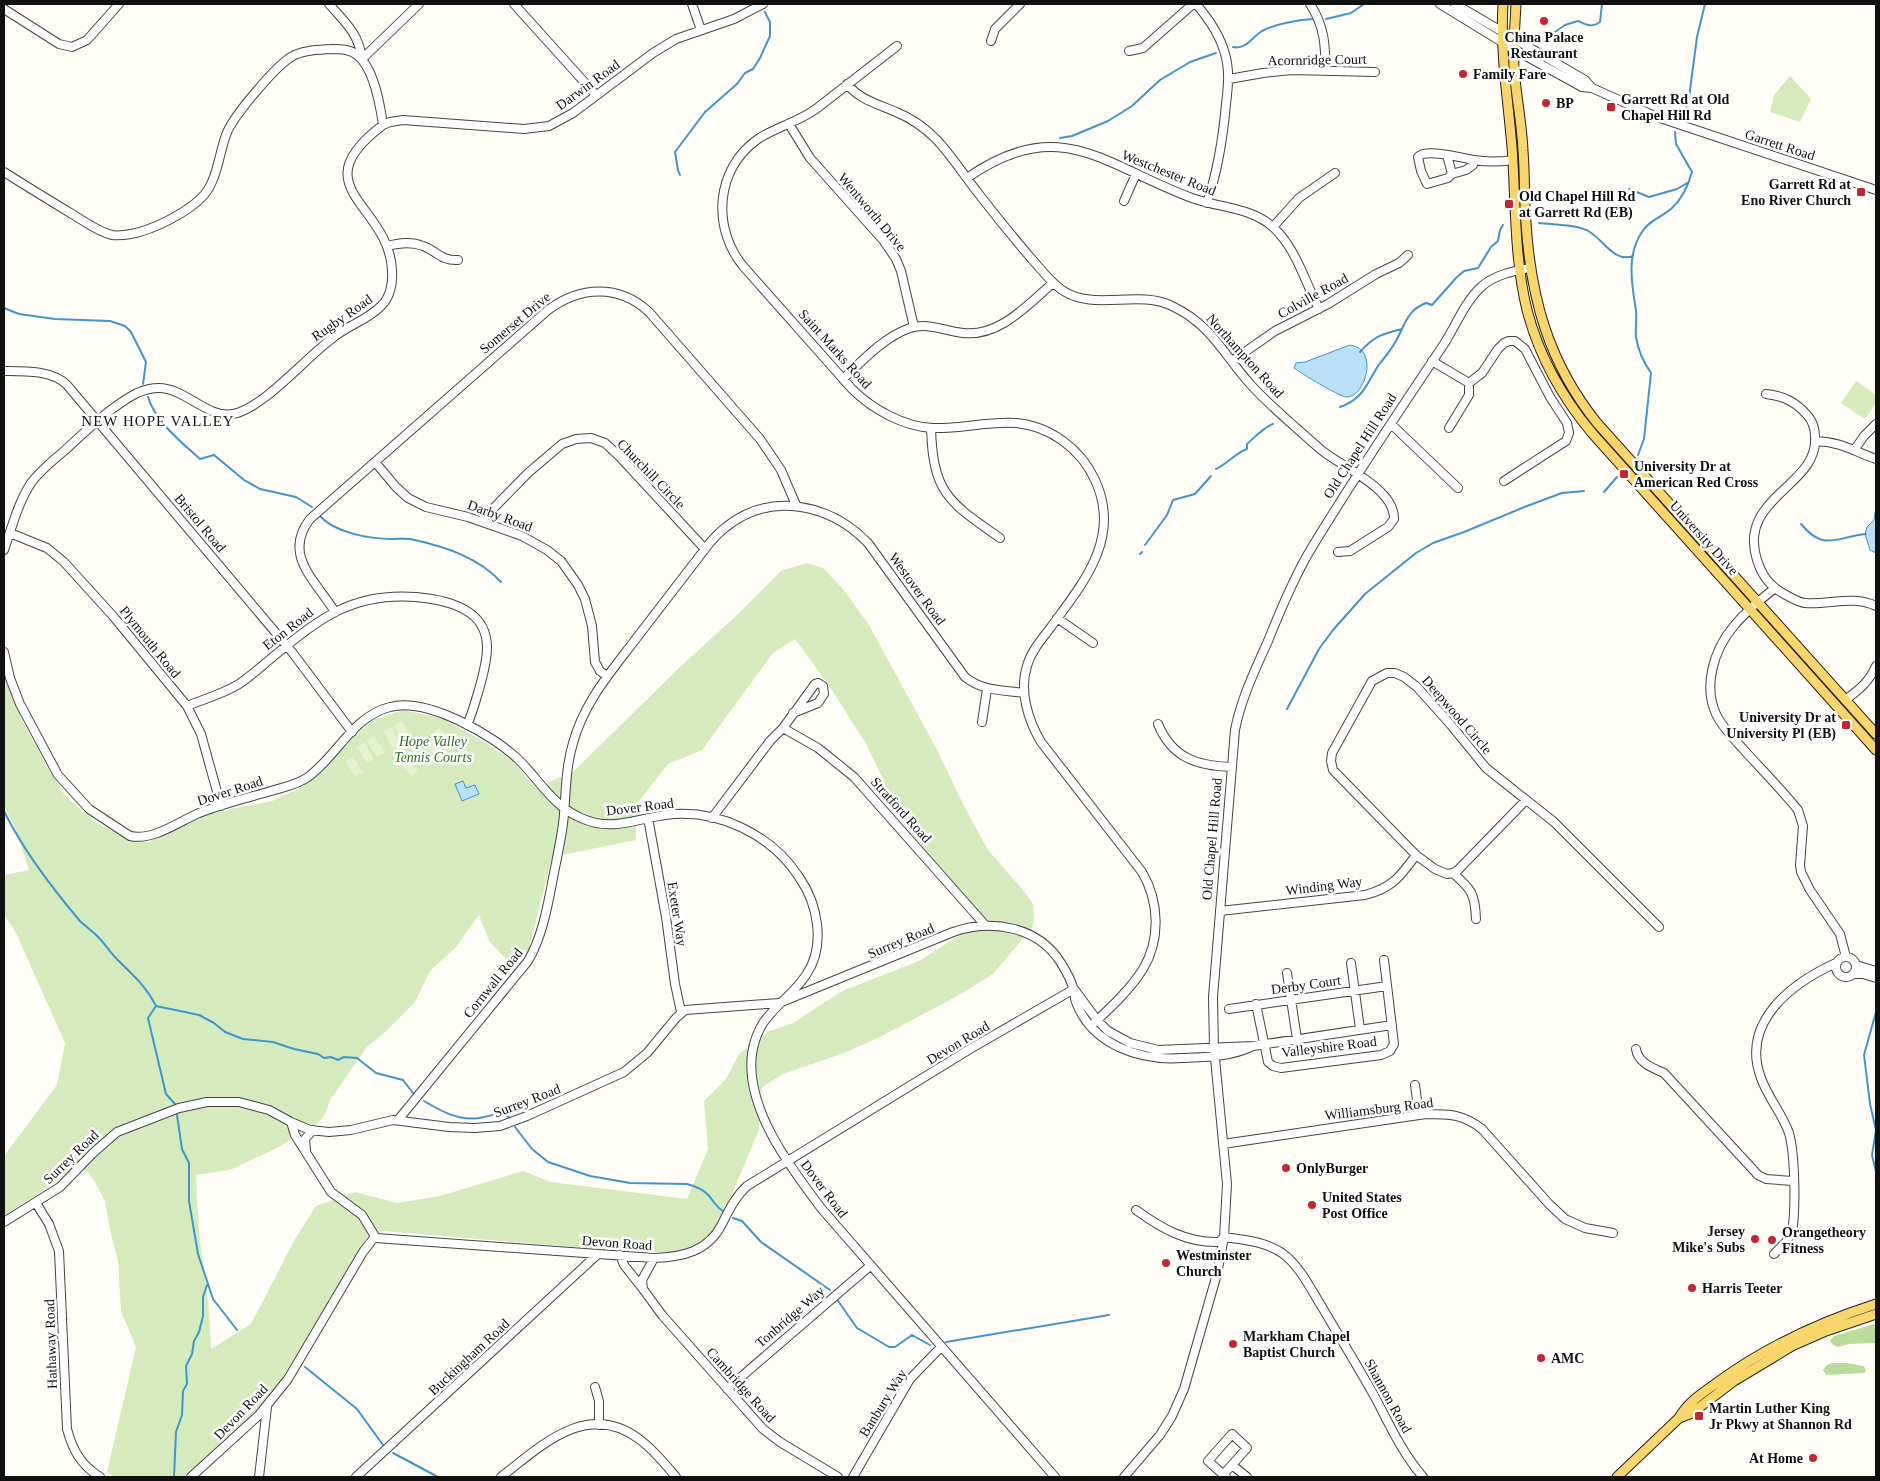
<svg xmlns="http://www.w3.org/2000/svg" width="1880" height="1481" viewBox="0 0 1880 1481" font-family="'Times New Roman',serif">
<style>
.green{fill:#d5ebbd;fill-rule:evenodd}
.forest{fill:#b9dc9c}
.pitch{fill:#e6f2cf}
.water{fill:#b9e0f7;stroke:#3f96cf}
.lines{fill:none;stroke-linecap:round;stroke-linejoin:round}
.stream{stroke:#3f96cf;stroke-width:2}
.minor-casing{stroke:#444;stroke-width:10}
.major-casing{stroke:#222;stroke-width:11}
.minor{stroke:#fff;stroke-width:8}
.major{stroke:#f9d66b;stroke-width:9}
.poi-dot{fill:#c4262e;stroke:#fff;stroke-width:2}
.labels{text-anchor:middle;dominant-baseline:central;stroke-width:5;stroke-linejoin:round;paint-order:stroke}
.poi-label{font-size:14px;font-weight:bold;fill:#111;stroke:#fff;text-anchor:start}
.street-label{font-size:14px;fill:#111;stroke:#fff}
.park-label{font-size:14px;font-style:italic;fill:#2f6b1f;stroke:#fff}
.neighbourhood-label{font-size:15px;letter-spacing:1px;fill:#111;stroke:#fff}
</style>
<rect width="100%" height="100%" fill="#fffdf5"/>
<path class="green" d="M1790 76 1811 99 1800 122 1770 112 1774 95Z
M1856 381 1876 395V403L1865 419 1841 403Z
M807 563 823 568 843 589 869 625 936 748 964 806 988 850 1024 891 1033 904 1034 921 1032 928 993 974 961 994 882 1036 844 1053 783 1074 762 1087 759 1130 721 1220 708 1239 689 1249 673 1252 620 1251 383 1231 370 1232 277 1387 266 1402 187 1477H114L107 1472 136 1347 121 1311 118 1261 110 1230 105 1201 94 1180 87 1171 72 1168 56 1182 4 1216V1156L57 1085 65 1043 16 933 4 914V875L29 870 15 828 4 806V670L7 683 22 720 48 768 66 797 96 822 126 838 148 842 194 819 230 809 272 801 302 787 331 762 353 737 375 719 403 710 442 718 476 737 512 760 536 788 574 771 680 667 738 614 781 571ZM795 639 828 684 865 742 884 781 887 805 985 919 919 961 842 991 793 1023 767 1032 739 1054 726 1079 704 1101 708 1149 687 1199 551 1182 523 1171 440 1196 397 1203 355 1192 316 1206 295 1239 251 1324 211 1349 209 1309 199 1233 196 1175 230 1170 277 1148 318 1123 325 1114 330 1100 367 1047 383 1034 415 1002 430 971 456 947 479 915 489 941 506 959 528 952 552 857 636 840 635 806 668 764 702 750 773 653Z"/>
<path class="forest" d="M1874 1324 1876 1326V1343L1849 1344 1838 1347 1833 1345 1830 1341 1834 1336Z
M1832 1363H1847L1864 1366 1866 1371 1864 1373 1826 1375 1823 1370 1827 1365Z"/>
<path class="pitch" d="M402 721 411 739 403 743 394 725Z
M392 727 400 744 392 748 384 731Z
M439 728 453 742 446 748 433 734Z
M374 736 385 752 377 757 367 741Z
M429 738 443 751 437 758 423 744Z
M364 742 374 759 367 763 357 747Z
M420 747 434 761 428 767 414 753Z
M353 756 363 773 355 777 345 761Z
M404 756 418 770 412 776 398 763Z"/>
<path class="water" d="M1350 345C1380 349 1365 398 1346 397 1339 396 1300 373 1294 368L1296 363 1305 362Z
M1875 512H1876V553L1870 550 1865 534 1867 527 1874 520Z
M463 781 466 788 475 785 479 794 462 801 455 784Z"/>
<g class="lines">
<path class="stream" d="M1326 19 1351 13 1364 4
M1555 32 1565 25 1578 21C1587 25 1592 28 1600 22L1602 4
M1233 47C1246 50 1252 37 1262 31 1275 24 1298 20 1313 19
M1680 118 1688 105 1697 37 1705 4
M1060 138 1072 136 1108 121 1132 106 1160 80 1190 62 1216 53
M680 175 678 170 675 152 705 112 737 84 745 73 753 69 760 58 770 36V22L765 12
M1629 189 1649 197 1677 189 1689 182
M1539 223C1555 225 1577 224 1590 232 1604 241 1615 263 1633 256
M4 308 19 314 55 319 110 321 125 326 131 332 146 362 143 384
M1360 352C1374 336 1382 334 1402 329
M148 397C155 421 181 442 200 459L214 455 244 480 260 489 296 497 312 507
M1340 407C1363 399 1366 385 1378 366 1384 358 1391 350 1396 341 1405 325 1407 310 1426 303L1432 305 1456 278 1464 271 1478 268 1491 247 1498 241 1500 230 1503 225
M1638 455 1644 439 1651 373C1644 363 1638 350 1636 337 1635 329 1637 319 1636 311 1632 285 1626 255 1642 232 1649 220 1662 217 1672 208 1683 198 1688 186 1692 172L1676 144 1675 132
M1216 469C1228 463 1237 452 1247 449V444C1256 436 1263 428 1273 424
M1604 492 1617 477
M320 516C335 533 370 539 392 539 400 539 408 538 415 540 446 547 479 558 501 582
M1801 524C1824 552 1836 537 1866 534
M1145 545 1167 515 1173 500 1195 494 1211 476
M1140 554 1142 552
M1287 709 1319 649 1333 630 1365 594 1416 553 1433 543 1464 532 1527 506 1562 493 1584 491
M4 811C23 850 52 888 80 921 86 927 94 932 100 939 105 944 109 951 115 957 131 974 145 984 156 1006
M156 1006 199 1015 214 1023 225 1032 243 1039 273 1042 294 1049 318 1054 324 1058 331 1057 338 1060 344 1057 357 1058 376 1073 403 1080 413 1093
M156 1006 148 1018 166 1094 175 1104
M1876 1012 1864 1055 1870 1104 1876 1130 1872 1155 1876 1172
M424 1101C441 1111 458 1121 479 1118 492 1116 496 1112 509 1117
M177 1115 182 1149 189 1163V1201L198 1254 213 1299 237 1330
M515 1127 532 1149 548 1162 590 1176 630 1183 687 1184C695 1186 704 1190 709 1196 715 1203 716 1207 724 1212
M733 1218 742 1221 761 1242 830 1290
M838 1301 857 1328 889 1347H895L912 1335 930 1345
M946 1342 1109 1315
M305 1367 357 1409 383 1445
M393 1453 438 1477
M174 1477 176 1432 182 1415 183 1391 187 1384 186 1366 192 1354 194 1341 199 1332 203 1316V1297L207 1285"/>
<g class="minor-casing">
<path id="minor" d="M329 4C345 22 359 34 362 59
M514 4 596 95
M692 4 701 30
M1196 4C1209 19 1220 35 1225 54 1230 71 1228 87 1226 104 1223 138 1218 170 1207 203
M1310 4C1324 25 1326 46 1325 70
M1440 4 1515 50 1582 87 1592 88 1657 117 1876 190
M1455 4 1585 80 1592 88
M4 9 59 44 72 47 87 40 119 4
M991 41 995 29 1020 4
M897 46 816 109C798 122 776 127 758 139 715 169 712 228 743 266L852 389C872 409 904 427 933 428 960 429 988 421 1016 423 1050 426 1081 449 1095 480 1122 538 1083 583 1051 627 1042 639 1031 651 1027 666 1019 691 1028 720 1041 742L1142 872C1159 901 1161 939 1143 969 1130 990 1109 1009 1091 1026
M1129 51 1143 48 1193 4
M362 59 419 4
M1229 79 1263 73 1292 70 1375 72
M847 84C860 100 878 104 896 112 911 118 925 128 936 139 951 155 964 175 978 193 995 215 1012 236 1030 257 1040 268 1049 281 1062 290 1094 312 1137 289 1172 306 1212 325 1223 354 1251 385 1272 408 1297 428 1320 449 1341 467 1395 488 1394 519L1388 527 1350 551 1338 552
M789 124 810 158 883 240 896 259 901 271 914 327
M383 125 390 122 403 120 524 129 549 126 573 113 653 53 676 39 734 19 763 4
M1447 155 1452 174
M1474 160 1473 165 1466 170 1452 174 1448 178 1427 184 1421 171 1418 157C1425 148 1463 158 1474 160 1486 162 1500 162 1513 160
M4 172C26 186 49 200 72 214 84 221 98 232 112 235 118 236 125 235 131 234 153 230 189 212 204 195 217 180 219 154 226 135 232 117 275 67 291 57 303 50 318 50 332 49 340 49 350 49 357 55 374 68 380 104 383 125 299 188 390 204 392 271 393 283 390 298 381 306 368 320 348 325 334 337 306 357 264 408 233 414 208 419 185 388 159 388 152 388 144 390 137 393 110 407 86 431 63 452 52 461 40 471 31 483 18 503 12 527 4 550
M967 178C1060 113 1103 165 1192 198 1219 208 1251 207 1273 227 1296 248 1305 282 1319 309
M1124 201 1136 174
M1273 227 1299 198 1335 173
M387 246C399 243 411 241 423 246 437 251 441 261 458 260
M1232 361 1275 331 1328 304 1376 274 1399 263 1408 255
M1432 361 1469 383 1482 373 1498 349 1504 343 1509 341H1515L1525 349 1550 397 1567 423 1569 433 1566 441 1504 481
M4 371C24 371 52 370 67 385L292 652 352 732
M843 379C863 360 884 337 910 328 927 322 945 331 963 333 1000 337 1027 305 1053 283
M1766 394C1784 396 1796 402 1808 416 1813 422 1815 430 1815 437 1819 486 1737 497 1757 560 1760 570 1766 581 1775 588 1780 592 1799 603 1805 603 1829 605 1853 595 1876 606
M1391 424 1458 488
M931 428C933 494 949 502 1000 538
M1449 428 1469 395V383
M1815 441C1842 442 1853 451 1876 459
M1855 449 1864 436 1876 424
M375 462 396 487 408 498 426 507 468 517 522 536 547 550 561 561 578 585 585 599 592 626 595 662 600 671 607 676
M481 521 528 473 562 444 576 439 591 438 605 443 619 456 705 549
M10 533 47 548 64 562 113 616 187 706 201 734 221 806
M1775 588C1760 600 1745 612 1733 627 1714 650 1703 686 1716 714 1722 727 1734 739 1744 750 1762 770 1781 789 1798 810L1803 826 1800 865 1801 872 1810 890 1840 934 1846 957
M335 612C316 581 282 555 310 519L548 310C580 286 619 284 649 312L760 439 781 470 796 505
M1057 618 1093 643
M4 652 10 678 20 704 58 775 89 809 130 836C153 841 178 822 199 813 222 804 247 798 271 791 284 787 297 785 308 777 337 756 353 716 390 707 427 697 493 735 519 760 540 781 553 806 581 818 612 832 635 819 665 815 717 808 771 834 799 877 818 904 826 946 806 975 786 1005 758 1012 752 1054 745 1108 790 1167 821 1208L1055 1477
M1845 700C1859 690 1869 682 1876 666
M187 706C204 699 223 694 239 684 251 676 263 665 274 656 320 618 353 592 416 597 435 599 454 602 470 613 495 631 487 661 480 686 476 699 473 712 467 725
M982 722 987 689
M1158 724C1172 758 1197 766 1232 767
M783 728 818 748 854 777 985 925
M648 818 666 917 675 984 681 1012
M712 818 770 741 783 728 815 684 818 683 823 686 824 694 818 703 793 713
M1453 873 1458 870 1526 800
M1220 911 1365 895C1392 888 1400 877 1416 855
M1476 919C1475 893 1471 889 1453 873L1447 874 1435 869 1416 855 1333 770 1331 761 1332 753 1372 681 1387 673H1395L1404 677 1417 687 1451 725 1486 768 1554 822 1659 927
M1836 967a10 10 0 1 1 20 0a10 10 0 1 1-20 0Z
M1351 963 1360 1029
M1856 965 1876 971
M1287 973 1297 1039
M1854 974H1863L1876 978
M1074 989 1097 1020 1108 1031 1130 1043 1158 1050 1253 1046 1392 1025
M1256 1004 1268 1062 1273 1066 1281 1068 1381 1055 1390 1051 1394 1044 1384 960
M1229 1009 1387 986
M1636 1049C1638 1063 1653 1068 1664 1073L1758 1175 1766 1179 1793 1181
M1415 1085 1419 1115
M398 1120 528 961C545 932 549 896 556 863 559 847 563 830 564 814 566 790 566 766 573 743 584 702 611 672 635 640 659 609 682 579 705 549 711 541 718 533 726 527 771 491 830 504 868 543L965 677C982 691 1003 690 1024 693
M291 1122 295 1135 331 1192 362 1215 376 1238
M1223 1144 1426 1114C1449 1114 1463 1114 1482 1129L1549 1204 1565 1219 1585 1228 1613 1233
M306 1150 305 1139 313 1130
M36 1203 49 1224 59 1251 67 1429C73 1451 81 1465 100 1477
M1136 1210C1161 1228 1186 1243 1219 1242L1224 1237C1244 1240 1264 1241 1282 1253 1300 1266 1310 1288 1322 1307 1340 1338 1359 1368 1376 1399 1390 1426 1403 1454 1423 1477
M4 1222 60 1187 93 1153 117 1132 179 1108 207 1102H239L269 1110 291 1122 310 1130 329 1132 351 1130 393 1120 449 1127 475 1128 500 1126 527 1116 624 1072 647 1053 676 1018 685 1010 779 1003 953 932C992 919 1038 926 1061 963 1066 971 1072 982 1074 991 1075 995 1074 998 1076 1002 1092 1045 1140 1061 1182 1058 1207 1057 1231 1057 1253 1046
M1774 1254 1786 1242 1792 1232C1796 1209 1795 1154 1789 1133 1782 1113 1768 1098 1761 1078 1740 1022 1792 983 1836 963
M620 1255 624 1265 643 1289
M654 1258 642 1280 643 1289 662 1315 763 1429 780 1442 838 1477
M595 1387 599 1401V1425
M727 1389 870 1266
M1232 1465 1247 1477
M1223 1475 1247 1448 1232 1434 1208 1461 1226 1477
M191 1477 259 1415 288 1379 363 1252 373 1239 376 1238 654 1258C682 1257 708 1252 722 1224 729 1210 735 1197 747 1186L970 1049 1074 989
M259 1477 267 1407
M356 1477 598 1254
M501 1477C541 1446 587 1400 639 1439 653 1449 665 1464 676 1477
M853 1477 910 1379 941 1347
M1124 1477 1160 1435 1172 1416 1184 1389 1217 1274 1224 1237 1227 1184 1214 1048 1213 997 1235 730C1241 699 1255 670 1268 641 1280 611 1292 582 1308 554 1351 482 1398 413 1444 344 1456 325 1465 302 1481 287 1494 275 1513 271 1530 268"/>
</g>
<g class="major-casing">
<path id="major" d="M1503 4C1500 52 1508 99 1512 147 1516 201 1514 257 1527 310 1539 356 1562 397 1592 433L1876 750
M1516 4C1515 25 1513 47 1514 68 1516 96 1522 124 1523 151 1525 175 1524 199 1526 223 1531 300 1549 363 1597 423L1876 734
M1679 1418 1692 1413 1734 1381 1792 1346 1826 1331 1876 1314
M1617 1477 1679 1418C1688 1402 1704 1392 1718 1382 1766 1347 1820 1322 1876 1304"/>
</g>
<use href="#minor" class="minor"/>
<use href="#major" class="major"/>
</g>
<g class="poi-dot">
<circle cx="1544" cy="21" r="5"/>
<circle cx="1463" cy="74" r="5"/>
<circle cx="1546" cy="103" r="5"/>
<rect x="1606" y="102" width="10" height="10" rx="2.5"/>
<rect x="1856" y="187" width="10" height="10" rx="2.5"/>
<rect x="1504" y="199" width="10" height="10" rx="2.5"/>
<rect x="1619" y="469" width="10" height="10" rx="2.5"/>
<rect x="1841" y="720" width="10" height="10" rx="2.5"/>
<circle cx="1286" cy="1168" r="5"/>
<circle cx="1312" cy="1205" r="5"/>
<circle cx="1755" cy="1239" r="5"/>
<circle cx="1772" cy="1240" r="5"/>
<circle cx="1166" cy="1263" r="5"/>
<circle cx="1692" cy="1288" r="5"/>
<circle cx="1233" cy="1344" r="5"/>
<circle cx="1541" cy="1358" r="5"/>
<rect x="1694" y="1411" width="10" height="10" rx="2.5"/>
<circle cx="1813" cy="1458" r="5"/>
</g>
<g class="labels">
<g class="poi-label">
<text x="1544" y="37" text-anchor="middle">China Palace<tspan x="1544" dy="16">Restaurant</tspan></text>
<text x="1473" y="74">Family Fare</text>
<text x="1621" y="99">Garrett Rd at Old<tspan x="1621" dy="16">Chapel Hill Rd</tspan></text>
<text x="1556" y="103">BP</text>
<text x="1851" y="184" text-anchor="end">Garrett Rd at<tspan x="1851" dy="16">Eno River Church</tspan></text>
<text x="1519" y="196">Old Chapel Hill Rd<tspan x="1519" dy="16">at Garrett Rd (EB)</tspan></text>
<text x="1634" y="466">University Dr at<tspan x="1634" dy="16">American Red Cross</tspan></text>
<text x="1836" y="717" text-anchor="end">University Dr at<tspan x="1836" dy="16">University Pl (EB)</tspan></text>
<text x="1296" y="1168">OnlyBurger</text>
<text x="1322" y="1197">United States<tspan x="1322" dy="16">Post Office</tspan></text>
<text x="1745" y="1231" text-anchor="end">Jersey<tspan x="1745" dy="16">Mike's Subs</tspan></text>
<text x="1782" y="1232">Orangetheory<tspan x="1782" dy="16">Fitness</tspan></text>
<text x="1176" y="1255">Westminster<tspan x="1176" dy="16">Church</tspan></text>
<text x="1702" y="1288">Harris Teeter</text>
<text x="1243" y="1336">Markham Chapel<tspan x="1243" dy="16">Baptist Church</tspan></text>
<text x="1551" y="1358">AMC</text>
<text x="1709" y="1408">Martin Luther King<tspan x="1709" dy="16">Jr Pkwy at Shannon Rd</tspan></text>
<text x="1803" y="1458" text-anchor="end">At Home</text>
</g>
<g class="street-label">
<text transform="translate(1317 60) rotate(-1)">Acornridge Court</text>
<text transform="translate(588 85) rotate(-36)">Darwin Road</text>
<text transform="translate(1780 145) rotate(18)">Garrett Road</text>
<text transform="translate(1169 173) rotate(22)">Westchester Road</text>
<text transform="translate(872 212) rotate(50)">Wentworth Drive</text>
<text transform="translate(1313 296) rotate(-29)">Colville Road</text>
<text transform="translate(342 318) rotate(-35)">Rugby Road</text>
<text transform="translate(515 323) rotate(-40)">Somerset Drive</text>
<text transform="translate(835 349) rotate(48)">Saint Marks Road</text>
<text transform="translate(1245 356) rotate(48)">Northampton Road</text>
<text transform="translate(1360 446) rotate(-57)">Old Chapel Hill Road</text>
<text transform="translate(651 474) rotate(46)">Churchill Circle</text>
<text transform="translate(500 516) rotate(20)">Darby Road</text>
<text transform="translate(200 523) rotate(50)">Bristol Road</text>
<text transform="translate(1704 538) rotate(48)">University Drive</text>
<text transform="translate(917 589) rotate(54)">Westover Road</text>
<text transform="translate(288 629) rotate(-38)">Eton Road</text>
<text transform="translate(150 642) rotate(51)">Plymouth Road</text>
<text transform="translate(1457 715) rotate(49)">Deepwood Circle</text>
<text transform="translate(230 791) rotate(-18)">Dover Road</text>
<text transform="translate(640 807) rotate(-7)">Dover Road</text>
<text transform="translate(901 810) rotate(48)">Stratford Road</text>
<text transform="translate(1212 839) rotate(-85)">Old Chapel Hill Road</text>
<text transform="translate(1324 886) rotate(-7)">Winding Way</text>
<text transform="translate(677 914) rotate(81)">Exeter Way</text>
<text transform="translate(901 941) rotate(-23)">Surrey Road</text>
<text transform="translate(493 983) rotate(-51)">Cornwall Road</text>
<text transform="translate(1306 985) rotate(-8)">Derby Court</text>
<text transform="translate(958 1043) rotate(-31)">Devon Road</text>
<text transform="translate(1329 1047) rotate(-7)">Valleyshire Road</text>
<text transform="translate(527 1101) rotate(-21)">Surrey Road</text>
<text transform="translate(1379 1109) rotate(-7)">Williamsburg Road</text>
<text transform="translate(71 1157) rotate(-44)">Surrey Road</text>
<text transform="translate(824 1189) rotate(53)">Dover Road</text>
<text transform="translate(617 1243) rotate(4)">Devon Road</text>
<text transform="translate(790 1317) rotate(-41)">Tonbridge Way</text>
<text transform="translate(51 1344) rotate(-92)">Hathaway Road</text>
<text transform="translate(469 1357) rotate(-43)">Buckingham Road</text>
<text transform="translate(741 1385) rotate(48)">Cambridge Road</text>
<text transform="translate(1388 1396) rotate(61)">Shannon Road</text>
<text transform="translate(883 1403) rotate(-58)">Banbury Way</text>
<text transform="translate(241 1412) rotate(-46)">Devon Road</text>
</g>
<g class="park-label">
<text x="433" y="741">Hope Valley<tspan x="433" dy="16">Tennis Courts</tspan></text>
</g>
<g class="neighbourhood-label">
<text x="158" y="421">NEW HOPE VALLEY</text>
</g>
</g>
<rect width="1880" height="1481" fill="none" stroke="#111111" stroke-width="10"/>
</svg>
